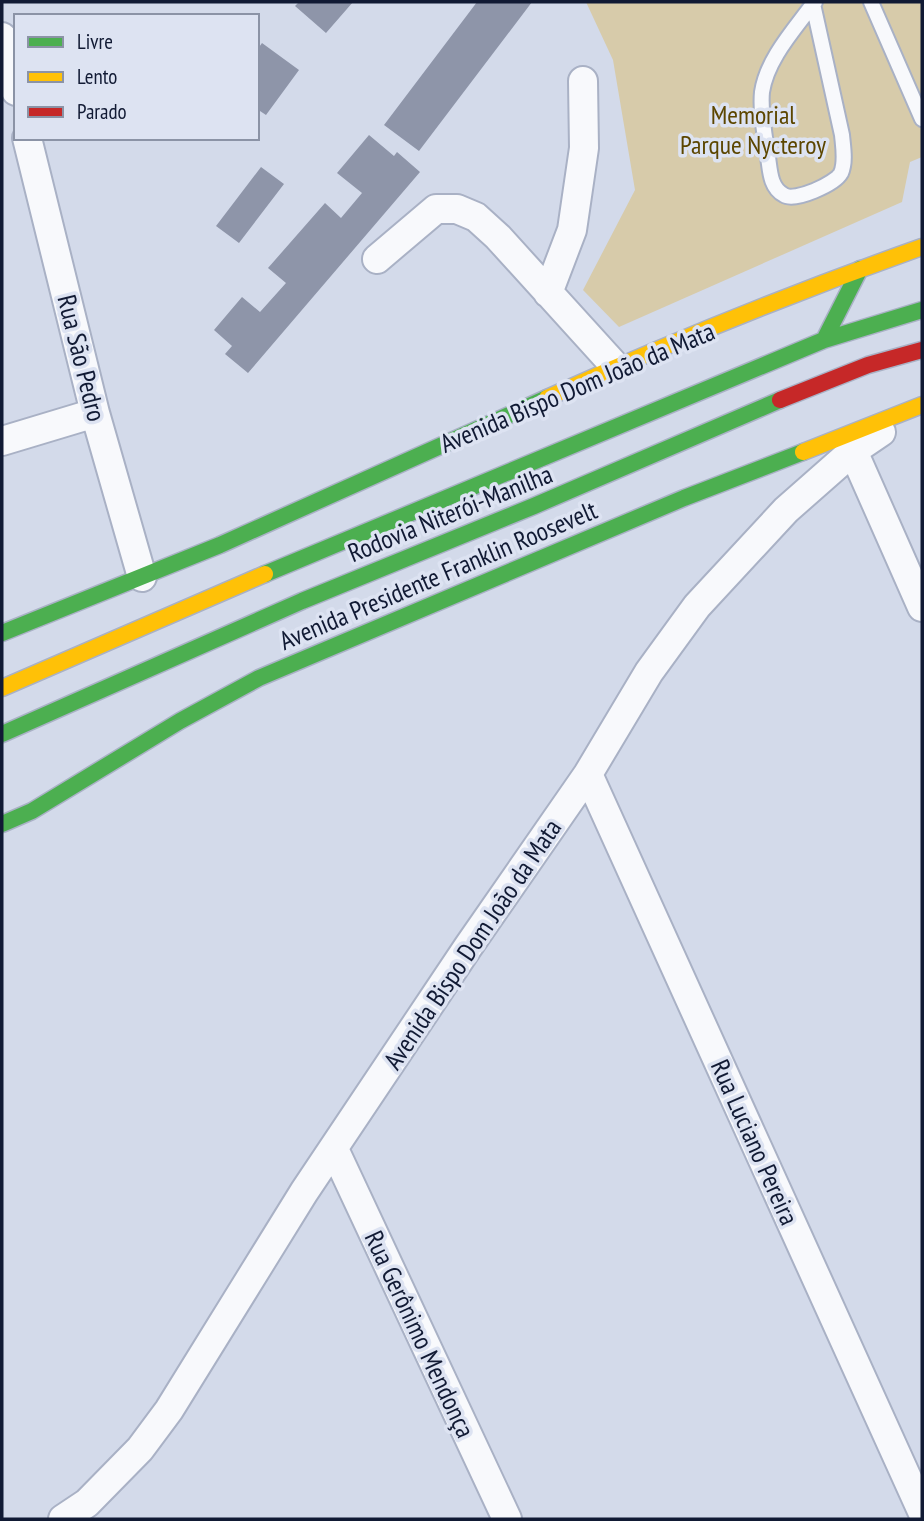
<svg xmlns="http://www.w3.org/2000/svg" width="924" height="1521" viewBox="0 0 924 1521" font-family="'PT Sans Narrow',sans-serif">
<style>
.green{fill:#d7cbaa}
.building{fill:#8e95a9}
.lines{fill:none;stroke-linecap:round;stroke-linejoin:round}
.lane-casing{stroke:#a9b1c5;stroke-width:18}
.street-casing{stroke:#a9b1c5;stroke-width:32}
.fast-casing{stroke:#a9b1c5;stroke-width:19}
.slow-casing{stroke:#a9b1c5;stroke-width:19}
.jam-casing{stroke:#a9b1c5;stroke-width:19}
.lane{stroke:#f8f9fc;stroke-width:14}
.street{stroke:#f8f9fc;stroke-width:28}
.fast{stroke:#4caf50;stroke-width:16}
.slow{stroke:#ffc107;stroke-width:16}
.jam{stroke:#c62828;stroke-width:16}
.labels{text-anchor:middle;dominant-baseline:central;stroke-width:7;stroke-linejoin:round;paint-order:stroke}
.park-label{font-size:26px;fill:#5c4600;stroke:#dde3f2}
.street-label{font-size:26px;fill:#111a34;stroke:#dde3f2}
</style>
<rect width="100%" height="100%" fill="#d3daea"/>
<path class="green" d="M586 2H922V157L910 162 902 202 619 327 583 290 635 190 613 60Z"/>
<path class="building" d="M299 2H353L326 33 295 6Z
M477 2H532L419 151 384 125Z
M262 43 299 70 266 115 257 109V50Z
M369 135 394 156 397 152 420 172 248 373 225 354 232 346 214 330 242 297 260 312 286 283 268 268 325 203 341 218 362 193 337 173Z
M261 167 284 184 239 243 216 226Z"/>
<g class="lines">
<g class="lane-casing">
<path id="lane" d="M871 2 922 119
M813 4C794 30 767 59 762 92 760 112 765 137 768 157 770 170 770 188 784 195 795 202 835 184 841 173 846 162 843 146 842 135L813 4 815 2"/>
</g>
<g class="street-casing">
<path id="street" d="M2 37 16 91
M27 138 95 413 142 577
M377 259 436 209H457L476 217 498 237 616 367
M548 293 572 230 584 148 583 81
M2 441 95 413
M853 451 922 607
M588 774 922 1511
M334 1149 507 1519
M63 1519 87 1503 140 1449 169 1410 304 1192 468 947 588 774 649 672 697 606 786 510 853 451 881 432"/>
</g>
<g class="fast-casing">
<path id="fast" d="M824 340 860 269
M265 574 824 340 922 310
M2 633 220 545 547 398
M2 734 302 601 534 506 780 400
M2 824 32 811 180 721 259 678 684 498 803 452"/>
</g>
<g class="slow-casing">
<path id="slow" d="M547 398C669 343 795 292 922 247
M803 452 922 405
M2 688 265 574"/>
</g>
<g class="jam-casing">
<path id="jam" d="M780 400 868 365 922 350"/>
</g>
<use href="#lane" class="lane"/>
<use href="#street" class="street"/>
<use href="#fast" class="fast"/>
<use href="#slow" class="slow"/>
<use href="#jam" class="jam"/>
</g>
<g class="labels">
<g class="park-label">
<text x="753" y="114">Memorial<tspan x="753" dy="30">Parque Nycteroy</tspan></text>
</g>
<g class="street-label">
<text transform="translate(82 358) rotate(76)">Rua São Pedro</text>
<text transform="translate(577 387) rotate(-23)">Avenida Bispo Dom João da Mata</text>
<text transform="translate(450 513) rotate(-22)">Rodovia Niterói-Manilha</text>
<text transform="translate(438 575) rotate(-23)">Avenida Presidente Franklin Roosevelt</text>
<text transform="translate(472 944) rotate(-56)">Avenida Bispo Dom João da Mata</text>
<text transform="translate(755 1142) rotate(66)">Rua Luciano Pereira</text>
<text transform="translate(420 1334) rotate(65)">Rua Gerônimo Mendonça</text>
</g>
</g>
<rect width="924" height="1521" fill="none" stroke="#111a34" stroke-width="7"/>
<rect x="14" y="14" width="245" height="126" fill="#dde3f2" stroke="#8b93a6" stroke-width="2"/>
<rect x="28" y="37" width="35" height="10" fill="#4caf50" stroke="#8b93a6" stroke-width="2"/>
<text x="77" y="49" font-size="21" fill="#111a34">Livre</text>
<rect x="28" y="72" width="35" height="10" fill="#ffc107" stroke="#8b93a6" stroke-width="2"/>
<text x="77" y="84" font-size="21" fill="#111a34">Lento</text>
<rect x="28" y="107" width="35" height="10" fill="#c62828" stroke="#8b93a6" stroke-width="2"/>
<text x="77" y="119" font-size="21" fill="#111a34">Parado</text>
</svg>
